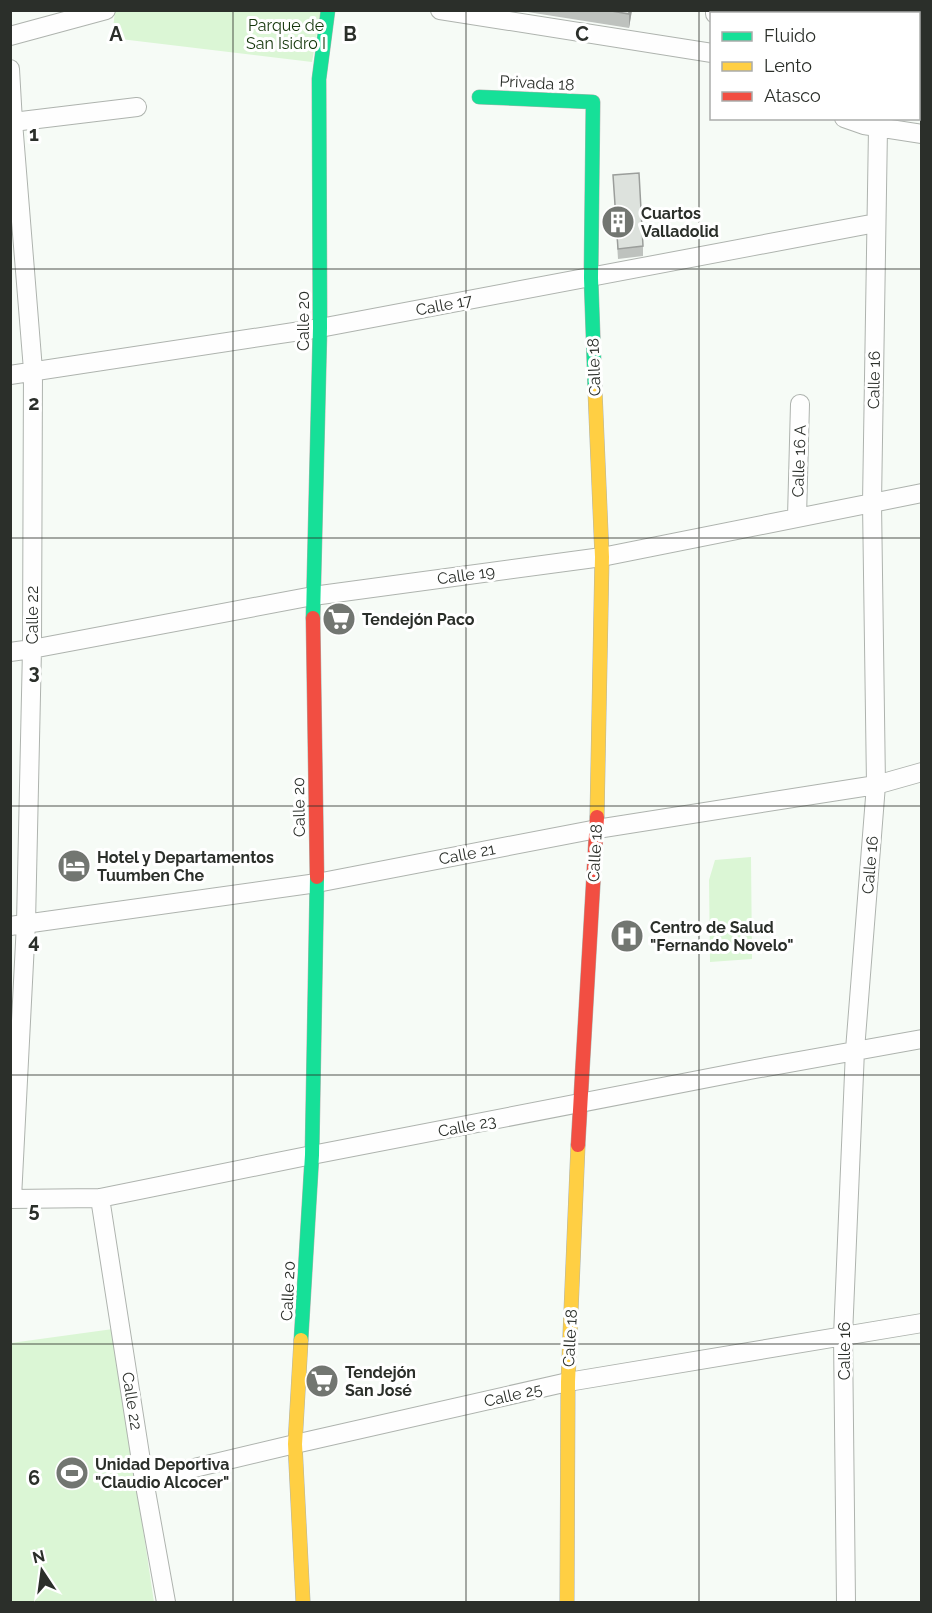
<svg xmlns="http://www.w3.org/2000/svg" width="932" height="1613" viewBox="0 0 932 1613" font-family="Raleway,sans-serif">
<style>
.green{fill:#dbf6d5}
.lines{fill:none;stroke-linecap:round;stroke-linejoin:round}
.street-casing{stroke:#aeb3ae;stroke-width:20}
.fast-casing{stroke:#aeb3ae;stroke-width:15}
.slow-casing{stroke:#aeb3ae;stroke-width:15}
.jam-casing{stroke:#aeb3ae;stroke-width:15}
.street{stroke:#fefefe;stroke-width:18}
.fast{stroke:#16e098;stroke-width:14}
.slow{stroke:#ffcf43;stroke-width:14}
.jam{stroke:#f24e42;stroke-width:14}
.wall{fill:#bec2be}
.shaded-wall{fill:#9b9e9b}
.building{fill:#dde2dd;stroke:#9b9e9b;stroke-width:1.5}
.grid{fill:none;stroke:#2b2f2a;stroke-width:1.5;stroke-opacity:0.55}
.labels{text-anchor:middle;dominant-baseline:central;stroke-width:6;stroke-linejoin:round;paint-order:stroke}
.park-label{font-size:16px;fill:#14360a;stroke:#fff}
.street-label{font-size:16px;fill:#2b2f2a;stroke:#fff}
.poi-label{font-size:16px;font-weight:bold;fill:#2b2f2a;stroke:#fff;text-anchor:start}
.grid-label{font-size:20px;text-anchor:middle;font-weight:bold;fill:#2b2f2a;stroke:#fff;stroke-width:6;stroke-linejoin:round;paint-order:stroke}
</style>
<rect width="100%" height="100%" fill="#f6fbf6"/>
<path class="green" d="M115 11H321L312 62 112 38Z
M751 857 752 959 710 962 709 880 715 860Z
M113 1329 154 1602H11V1343Z"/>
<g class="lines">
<g class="street-casing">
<path id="street" d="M440 10 712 53
M715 14V10
M841 14V10
M10 36 106 10
M10 69 13 122 33 370 32 649 26 923 12 1198
M844 118 864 125 922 134
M13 122 137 107
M10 375 320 328 876 223
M797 517 800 404
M10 652 32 649 313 596 602 557 922 493
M10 926 317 883 597 829 876 785 922 772
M100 1198 144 1480 166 1602
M10 1199 100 1198 312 1155 755 1069 922 1039
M144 1480 295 1444 568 1382 922 1323
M846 1602 843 1336 855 1050 876 785 872 503 878 128"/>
</g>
<g class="fast-casing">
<path id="fast" d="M479 97 593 102 591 278 595 391
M313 618 320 328 319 79 328 10
M301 1340 312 1155 317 877"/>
</g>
<g class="slow-casing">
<path id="slow" d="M595 391 602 557 597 817
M301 1340 295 1444 303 1602
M567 1602 568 1382 578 1145"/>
</g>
<g class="jam-casing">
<path id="jam" d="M313 618 317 877
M578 1145 597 817"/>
</g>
<use href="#street" class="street"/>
<use href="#fast" class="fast"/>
<use href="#slow" class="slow"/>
<use href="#jam" class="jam"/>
</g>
<path class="wall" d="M515 10H632L629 28Z
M613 175 643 246V256L618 259Z"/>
<path class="shaded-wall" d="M629 10H632L629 28Z"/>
<path class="building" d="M606 10H629V14Z
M639 173 643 246 618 249 613 175Z"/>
<path class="grid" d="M233 10V1602M466 10V1602M699 10V1602M10 269H922M10 538H922M10 806H922M10 1075H922M10 1344H922"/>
<defs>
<g id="building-disc" transform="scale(1.725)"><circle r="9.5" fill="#727671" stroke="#fff"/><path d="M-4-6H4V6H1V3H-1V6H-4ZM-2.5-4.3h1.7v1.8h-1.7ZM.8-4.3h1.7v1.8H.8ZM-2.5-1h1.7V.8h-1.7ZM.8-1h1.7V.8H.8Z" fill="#fff"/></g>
<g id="supermarket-disc" transform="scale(1.725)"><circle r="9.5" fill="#727671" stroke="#fff"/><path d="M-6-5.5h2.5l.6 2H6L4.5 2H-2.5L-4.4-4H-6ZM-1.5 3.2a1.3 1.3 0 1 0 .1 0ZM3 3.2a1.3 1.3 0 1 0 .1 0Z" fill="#fff"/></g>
<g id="hotel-disc" transform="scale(1.725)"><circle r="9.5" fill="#727671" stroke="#fff"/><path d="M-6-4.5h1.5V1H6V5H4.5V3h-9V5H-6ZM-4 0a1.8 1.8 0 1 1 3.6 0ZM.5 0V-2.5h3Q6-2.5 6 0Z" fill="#fff"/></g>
<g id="hospital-disc" transform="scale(1.725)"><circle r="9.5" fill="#727671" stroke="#fff"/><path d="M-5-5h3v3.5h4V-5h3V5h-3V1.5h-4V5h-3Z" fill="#fff"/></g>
<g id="stadium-disc" transform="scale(1.725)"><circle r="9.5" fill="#727671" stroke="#fff"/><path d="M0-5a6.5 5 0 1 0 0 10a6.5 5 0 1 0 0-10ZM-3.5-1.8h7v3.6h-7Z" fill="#fff"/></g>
</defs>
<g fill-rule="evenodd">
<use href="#building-disc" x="618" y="222"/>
<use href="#supermarket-disc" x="339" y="619"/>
<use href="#hotel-disc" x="74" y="866"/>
<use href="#hospital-disc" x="627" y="936"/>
<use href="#supermarket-disc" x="322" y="1381"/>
<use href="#stadium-disc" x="72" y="1473"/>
</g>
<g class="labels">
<g class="park-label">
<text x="286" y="25">Parque de<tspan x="286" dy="18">San Isidro I</tspan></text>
</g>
<g class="street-label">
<text transform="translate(537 83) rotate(3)">Privada 18</text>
<text transform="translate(444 305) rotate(-11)">Calle 17</text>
<text transform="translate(303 321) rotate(-90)">Calle 20</text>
<text transform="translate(594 367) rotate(-92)">Calle 18</text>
<text transform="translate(874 380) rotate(-89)">Calle 16</text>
<text transform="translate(799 461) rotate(-88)">Calle 16 A</text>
<text transform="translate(466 575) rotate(-8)">Calle 19</text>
<text transform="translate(32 615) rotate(-90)">Calle 22</text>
<text transform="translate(299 807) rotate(-91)">Calle 20</text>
<text transform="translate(595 853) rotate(-87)">Calle 18</text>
<text transform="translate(467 854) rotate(-11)">Calle 21</text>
<text transform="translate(870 865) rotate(-85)">Calle 16</text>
<text transform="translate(467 1126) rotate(-11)">Calle 23</text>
<text transform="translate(288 1291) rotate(-87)">Calle 20</text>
<text transform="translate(570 1338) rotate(-87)">Calle 18</text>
<text transform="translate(844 1351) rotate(-90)">Calle 16</text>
<text transform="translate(513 1395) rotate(-13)">Calle 25</text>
<text transform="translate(132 1401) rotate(81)">Calle 22</text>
</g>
<g class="poi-label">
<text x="641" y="213">Cuartos<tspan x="641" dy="18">Valladolid</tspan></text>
<text x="362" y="619">Tendejón Paco</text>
<text x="97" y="857">Hotel y Departamentos<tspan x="97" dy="18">Tuumben Che</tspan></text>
<text x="650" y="927">Centro de Salud<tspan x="650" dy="18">"Fernando Novelo"</tspan></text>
<text x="345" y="1372">Tendejón<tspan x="345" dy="18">San José</tspan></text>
<text x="95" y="1464">Unidad Deportiva<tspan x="95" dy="18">"Claudio Alcocer"</tspan></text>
</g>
</g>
<g class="grid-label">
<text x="116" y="41">A</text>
<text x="350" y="41">B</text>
<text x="582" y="41">C</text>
<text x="34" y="141">1</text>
<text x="34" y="410">2</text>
<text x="34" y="679">3</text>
<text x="34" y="948">4</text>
<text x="34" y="1217">5</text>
<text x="34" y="1485">6</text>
</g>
<rect width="932" height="1613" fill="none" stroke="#2b2f2a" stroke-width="24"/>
<rect x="710" y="12" width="210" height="108" fill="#ffffff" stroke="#aaacaa" stroke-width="1.5"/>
<rect x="722" y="32" width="30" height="9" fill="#16e098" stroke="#aaacaa" stroke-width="1.5"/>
<text x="764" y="42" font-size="18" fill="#2b2f2a">Fluido</text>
<rect x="722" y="62" width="30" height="9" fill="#ffcf43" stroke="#aaacaa" stroke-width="1.5"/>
<text x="764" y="72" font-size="18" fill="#2b2f2a">Lento</text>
<rect x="722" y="92" width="30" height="9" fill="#f24e42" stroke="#aaacaa" stroke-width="1.5"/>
<text x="764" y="102" font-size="18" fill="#2b2f2a">Atasco</text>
<g transform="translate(42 1571) rotate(347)" stroke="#ffffff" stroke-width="4.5" paint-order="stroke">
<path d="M0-4.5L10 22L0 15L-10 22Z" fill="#2b2f2a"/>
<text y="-9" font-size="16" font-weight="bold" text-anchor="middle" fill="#2b2f2a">N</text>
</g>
</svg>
